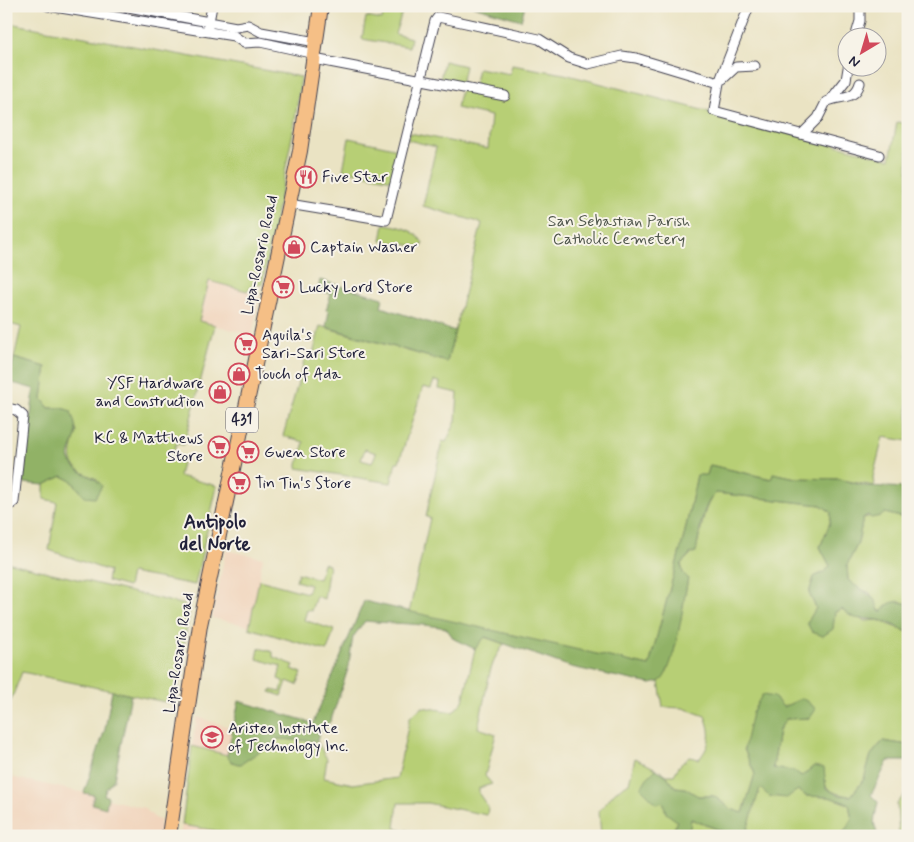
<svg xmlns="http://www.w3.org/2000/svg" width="914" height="842" viewBox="0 0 914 842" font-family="Mynerve,sans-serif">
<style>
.built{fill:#f1d5bd}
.green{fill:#b7cf74;stroke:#6c7858;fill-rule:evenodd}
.forest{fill:#91b266;stroke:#5a6a50}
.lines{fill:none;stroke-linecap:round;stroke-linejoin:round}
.minor-casing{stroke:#403f4f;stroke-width:11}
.primary-casing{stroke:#403f4f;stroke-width:16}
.minor{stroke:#fff;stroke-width:9}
.primary{stroke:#f5bf86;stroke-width:14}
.labels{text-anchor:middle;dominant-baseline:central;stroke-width:4;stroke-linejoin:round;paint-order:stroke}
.shield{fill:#f7f3e8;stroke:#62616f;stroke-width:1}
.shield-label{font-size:15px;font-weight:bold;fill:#22223b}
.poi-label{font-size:16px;fill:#22223b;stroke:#f7f3e8;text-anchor:start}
.park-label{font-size:16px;fill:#4f564c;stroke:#f7f3e8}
.street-label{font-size:16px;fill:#22223b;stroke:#f7f3e8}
.quarter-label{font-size:19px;font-weight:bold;fill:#22223b;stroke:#f7f3e8}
</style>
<rect width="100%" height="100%" fill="#f7f3e8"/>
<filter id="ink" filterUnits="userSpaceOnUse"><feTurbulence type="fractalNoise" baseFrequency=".02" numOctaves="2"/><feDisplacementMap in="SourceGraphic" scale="10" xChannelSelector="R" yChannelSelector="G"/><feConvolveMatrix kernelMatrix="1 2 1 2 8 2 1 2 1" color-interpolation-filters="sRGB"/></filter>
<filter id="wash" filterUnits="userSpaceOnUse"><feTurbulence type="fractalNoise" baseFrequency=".0096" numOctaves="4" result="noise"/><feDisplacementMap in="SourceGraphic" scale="20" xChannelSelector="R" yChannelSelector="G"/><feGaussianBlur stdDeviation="1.12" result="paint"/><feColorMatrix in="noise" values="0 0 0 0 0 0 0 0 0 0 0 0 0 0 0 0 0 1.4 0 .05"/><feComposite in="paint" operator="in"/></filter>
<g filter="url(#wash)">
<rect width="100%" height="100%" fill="#eae3c3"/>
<path class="built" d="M209 280 260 295 252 335 199 321Z
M226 550 263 558 249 626 212 618Z
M197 717 233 728 227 755 192 746Z
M6 776 94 795 92 804 106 808 108 799 144 808 156 819 161 820 159 836H6Z
M182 825 249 836H180Z"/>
<path class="green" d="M384 6H404L395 34 411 38 409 47 362 39 366 17 382 20Z
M9 23 301 77 294 127 262 285 254 283 247 291 209 281 199 321 215 325 184 445 176 444 173 455 183 458 179 476 217 486 195 585 131 573 128 587 107 581 109 571 49 550 57 502 44 499V485L62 476 72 481 85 497 97 479C67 467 68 460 77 432L62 408H49L42 399 46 367 14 358 21 327 6 323V36Z
M444 61 465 66 461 84 440 80Z
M512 65 564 74 890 159 897 122 908 124V441L883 437 873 477 874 486 838 479 796 478 773 473 772 479 710 465 707 476 697 475 684 536 649 666 409 613 430 518 426 517C430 493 438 467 442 441L446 442 456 421 458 393 439 389 440 382 434 381 431 389 423 387 399 462H396L391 483 297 468 304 442 283 436 305 358 312 359 320 326 447 362 482 223 423 206 436 147 408 140 410 133 488 149 491 116 456 108 461 90 474 87 478 68 510 74ZM365 449 376 453 372 463 361 460Z
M349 138 398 149 392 180 343 170Z
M384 224C399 226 415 229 423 243L422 247 381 241Z
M716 493 821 505 831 512 830 523 820 547 830 566 824 572 814 577 809 593 816 608 814 615 835 612 842 609 865 621 878 620 908 632V745L883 741 871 755 864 779 851 796C827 794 825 786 814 766L802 776 792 771 773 768 779 730 786 719 810 718 793 704 783 707 774 697 744 749 755 774 743 813 731 809 714 796H697L685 788 675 787 666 775H674L679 766 689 757 699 759C711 745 712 733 705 716L683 708 663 707 659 682C675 669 683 601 688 578L683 573 681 564C687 558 696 550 698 541 703 525 703 505 716 493Z
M885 513 908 519V604L898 601 882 611H879L870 593 856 587 848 580 847 565 858 543 863 518Z
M6 562 185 605 184 612 189 613 175 704 22 672 6 713Z
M323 563 329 565 324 599 316 596 311 611 307 610 304 620 334 630 327 651 249 628 259 580 307 593 310 585 296 581 298 573 319 579Z
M484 637 504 644 495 658 490 672 478 728 496 734 485 776 492 784 479 788V794L488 807 487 815 427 803H398L395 828 439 836H249L182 825 192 746 227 755 238 764 278 739 317 741 327 759 324 778 353 784 397 778 410 717 422 707 453 712 463 701 475 649Z
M259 648 273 652V657L294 665 292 669 302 673 297 685 287 681 282 696 270 692 271 690 281 692 283 681 278 679 281 666 257 659Z
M635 758 656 769 647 778 678 821 671 836H601L599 811 615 792 629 783Z
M759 788 798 790 806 796 829 797 849 804 852 820 841 836H689L690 819 727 833 746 834Z
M908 790V836H899L897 804Z"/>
<path class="forest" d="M473 6H525L521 20Z
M320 280 383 298 381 307 455 331 447 362 326 327 329 311 326 310 331 294 318 290Z
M14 358 46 367 42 399 49 408H62L71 411C72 417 76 424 76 430 78 441 64 453 72 463 79 475 95 475 102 486L95 498 85 497 72 481 62 476 44 485 23 483 34 389 9 382Z
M710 465 771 479 773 473 796 478 838 479 866 486 908 488V519L885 513 881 516 871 518 868 515 863 518 858 543 847 565 848 580C860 591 875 592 879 611H882C889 601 896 600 908 604V632C899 628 888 621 878 620 861 617 856 623 842 609L835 612 833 629 823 636 812 632 807 623 816 608 809 593 814 577 824 572 830 566 820 547 830 523 831 512 821 505 716 493C701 506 700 533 696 552L690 554 681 564 683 573 688 578C683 603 677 657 664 677 661 682 656 683 651 684L571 667 485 637 475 649 454 639 446 628C419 623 392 624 365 621L353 637 348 669 331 720 326 727 320 730 317 741 278 739 241 764C234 764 229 761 227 755L239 701 313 723 364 601 649 666 684 536 697 475H707Z
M112 691 131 695 114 779 106 789 104 795 108 797 106 808 92 804 94 795 84 793 105 729Z
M762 695 774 697 783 707 803 698 816 709 810 718 786 719 779 730 773 768 792 771 802 776 814 766 824 768 826 788 838 795 851 796 864 779 871 755 883 741 908 745V761H888L871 795 878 802 874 822 877 834 882 836H841L852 820 849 804 829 797 806 796 798 790 786 798 769 796 760 788 746 834 727 833 691 819 689 836H671L677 821 666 813 663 802 657 804 641 788 647 778 656 769 666 775 675 787 685 788 698 796H714L731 809 743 813 755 774 744 749 752 713Z"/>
</g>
<g filter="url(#ink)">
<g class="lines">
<g class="minor-casing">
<path id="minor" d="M48 6 234 36 244 43 260 42 315 54
M123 6 236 27 248 25 261 32 316 42
M749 6 719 83 714 111 879 155
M208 27 212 6
M855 38 860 21V6
M314 59 505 96
M723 79 736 67 755 66
M831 99 846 80 848 68
M802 134 818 118 826 102C840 95 855 101 860 83
M289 204 386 220 435 21 438 17 539 39 569 58 588 64 622 56 636 58 719 83
M6 408 16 410 23 416 14 502 10 505 6 504"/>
</g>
<g class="primary-casing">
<path id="primary" d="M169 836 200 625 300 151 321 6"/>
</g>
<use href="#minor" class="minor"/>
<use href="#primary" class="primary"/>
</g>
</g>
<defs>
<g id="restaurant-ring" transform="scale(1.125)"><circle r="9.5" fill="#f7f3e8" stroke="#d1495b" stroke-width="1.5"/><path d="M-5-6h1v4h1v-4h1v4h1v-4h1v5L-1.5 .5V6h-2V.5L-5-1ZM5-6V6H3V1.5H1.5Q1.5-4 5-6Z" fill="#d1495b"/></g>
<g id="shop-ring" transform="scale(1.125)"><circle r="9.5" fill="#f7f3e8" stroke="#d1495b" stroke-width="1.5"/><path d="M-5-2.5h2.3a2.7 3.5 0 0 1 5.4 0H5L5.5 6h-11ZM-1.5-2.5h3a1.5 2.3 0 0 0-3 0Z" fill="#d1495b"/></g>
<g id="supermarket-ring" transform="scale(1.125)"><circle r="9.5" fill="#f7f3e8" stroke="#d1495b" stroke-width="1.5"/><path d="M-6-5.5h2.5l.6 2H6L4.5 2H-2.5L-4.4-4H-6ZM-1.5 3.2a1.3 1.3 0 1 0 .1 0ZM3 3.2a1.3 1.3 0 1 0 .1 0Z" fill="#d1495b"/></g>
<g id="school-ring" transform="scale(1.125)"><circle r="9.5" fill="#f7f3e8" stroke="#d1495b" stroke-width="1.5"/><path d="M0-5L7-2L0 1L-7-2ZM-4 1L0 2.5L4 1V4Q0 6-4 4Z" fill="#d1495b"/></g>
</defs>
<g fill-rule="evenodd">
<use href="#restaurant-ring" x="306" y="177"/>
<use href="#shop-ring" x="294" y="247"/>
<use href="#supermarket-ring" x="283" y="287"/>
<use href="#supermarket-ring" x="246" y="344"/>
<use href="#shop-ring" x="239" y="374"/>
<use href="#shop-ring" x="220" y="392"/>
<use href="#supermarket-ring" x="219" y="447"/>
<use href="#supermarket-ring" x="248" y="452"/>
<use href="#supermarket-ring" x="239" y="483"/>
<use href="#school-ring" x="212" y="737"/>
</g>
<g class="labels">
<rect class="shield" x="226" y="407.5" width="32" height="25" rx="4"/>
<g class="shield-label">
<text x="242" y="420">431</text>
</g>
<g class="poi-label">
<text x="322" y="177">Five Star</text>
<text x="310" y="247">Captain Washer</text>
<text x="299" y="287">Lucky Lord Store</text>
<text x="262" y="335">Aguila's<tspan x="262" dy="18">Sari-Sari Store</tspan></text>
<text x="255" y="374">Touch of Ada</text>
<text x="204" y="383" text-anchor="end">YSF Hardware<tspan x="204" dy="18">and Construction</tspan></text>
<text x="203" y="438" text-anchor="end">KC &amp; Matthews<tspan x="203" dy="18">Store</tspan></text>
<text x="264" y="452">Gwen Store</text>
<text x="255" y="483">Tin Tin's Store</text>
<text x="228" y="728">Aristeo Institute<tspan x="228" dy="18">of Technology Inc.</tspan></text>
</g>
<g class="park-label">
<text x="619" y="221">San Sebastian Parish<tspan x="619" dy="18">Catholic Cemetery</tspan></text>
</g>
<g class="street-label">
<text transform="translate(260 255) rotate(-78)">Lipa-Rosario Road</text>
<text transform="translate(179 653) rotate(-81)">Lipa-Rosario Road</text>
</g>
<g class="quarter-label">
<text x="215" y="522">Antipolo<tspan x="215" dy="22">del Norte</tspan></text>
</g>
</g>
<rect width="914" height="842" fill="none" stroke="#f7f3e8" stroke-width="25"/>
<g transform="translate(862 52) rotate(218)"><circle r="24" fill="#f7f3e8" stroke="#a29fa3"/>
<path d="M0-4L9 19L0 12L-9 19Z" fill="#d1495b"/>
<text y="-8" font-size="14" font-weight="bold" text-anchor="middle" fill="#22223b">N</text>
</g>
</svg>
